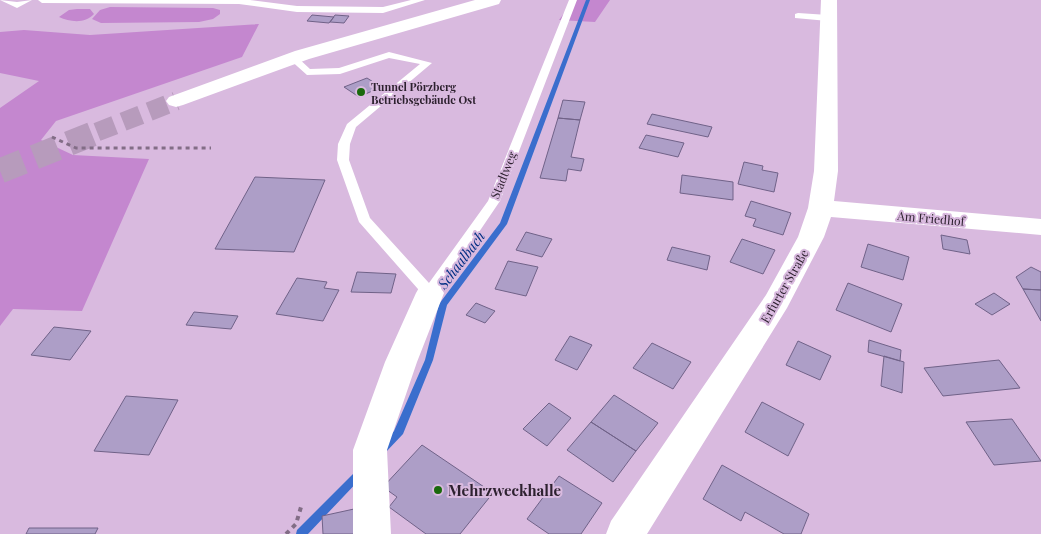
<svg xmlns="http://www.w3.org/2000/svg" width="1041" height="534" viewBox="0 0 1041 534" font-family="'Playfair Display',serif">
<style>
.green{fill:#c487cf}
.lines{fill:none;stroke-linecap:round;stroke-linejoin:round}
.stream{fill:#3a6ecd;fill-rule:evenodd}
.building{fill:#ad9ec7;stroke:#706288}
.primary-tunnel-far1{stroke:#b79bbc;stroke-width:19;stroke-dasharray:19 9;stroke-linecap:butt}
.primary-tunnel{stroke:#b79bbc;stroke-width:25;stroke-dasharray:25 12;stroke-linecap:butt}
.path-far1{stroke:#826d86;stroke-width:3;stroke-dasharray:4 4;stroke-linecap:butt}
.path{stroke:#826d86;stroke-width:4;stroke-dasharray:4.5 4.5;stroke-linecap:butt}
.lane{fill:#fff;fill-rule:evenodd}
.street{fill:#fff;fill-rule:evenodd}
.primary{fill:#fff;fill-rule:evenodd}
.poi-dot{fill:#19690c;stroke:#d9badf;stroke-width:2}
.labels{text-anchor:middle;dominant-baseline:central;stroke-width:4;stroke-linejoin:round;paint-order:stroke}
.far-poi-label{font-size:11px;font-weight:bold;fill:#2d212f;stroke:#d9badf;text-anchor:start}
.street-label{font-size:12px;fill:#2d212f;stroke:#d9badf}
.water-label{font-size:14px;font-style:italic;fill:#002e83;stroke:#d9badf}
.near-poi-label{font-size:15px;font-weight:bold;fill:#2d212f;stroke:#d9badf;text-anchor:start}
</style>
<rect width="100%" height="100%" fill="#d9badf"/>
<path class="green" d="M574 0H610L595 22 559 20Z
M110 7 213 8 220 10V14L213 19 199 22 101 23 92 19 100 10Z
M77 9H90L94 14C85 24 70 22 59 17L69 10Z
M259 24 242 57 56 121 41 140 73 155 149 159 82 311 13 309 0 326V108L39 81 0 73V32L24 30 90 35Z"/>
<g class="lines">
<path class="stream" d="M586 0H590L507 224 447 305 433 360 403 434 385 453 382 454 379 453 377 450 379 447 394 431 425 360 439 304 500 223Z
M359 470 362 471 364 474 362 477 308 534H296L297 530 356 471Z"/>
</g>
<path class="building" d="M312 15 334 17 329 23 307 21Z
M335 15 349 16 344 23 330 22Z
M367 78 381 87 359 97 344 87Z
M563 100 585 102 580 120 558 118Z
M652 114 712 127 708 137 647 124Z
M558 118 580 120 571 157 584 159 581 171 568 169 566 181 540 178Z
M646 135 684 143 678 157 639 148Z
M744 162 763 166 762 170 778 173 774 192 738 184Z
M682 175 733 182V200L680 193Z
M255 177 325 180 294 252 215 249Z
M751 201 791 213 783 235 753 226 756 219 745 216Z
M526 232 552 239 542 257 516 250Z
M941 235 967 240 970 254 943 249Z
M742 239 775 250 763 274 730 262Z
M868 244 909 257 903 280 861 267Z
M672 247 710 256 707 270 667 260Z
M508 261 538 267 526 296 495 289Z
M1031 267 1041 272V290L1023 289 1016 277Z
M357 272 396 274 391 293 351 292Z
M297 278 327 282 324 288 339 290 323 321 276 314Z
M848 283 902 304 891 332 836 310Z
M1023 289 1041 290V321Z
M994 293 1010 304 992 315 975 304Z
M476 303 495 311 485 323 466 315Z
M194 312 238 316 231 329 186 325Z
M54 327 91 331 70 360 31 355Z
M570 336 592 345 577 370 555 360Z
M869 340 901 350 900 361 868 352Z
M798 341 831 356 820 380 786 365Z
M652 343 691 362 673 389 633 368Z
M884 356 904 362 902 393 881 386Z
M999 360 1020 388 943 396 924 368Z
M614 395 658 423 636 451 591 422Z
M126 396 178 400 149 455 94 451Z
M762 402 804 424 788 456 745 432Z
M549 403 571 418 547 446 523 429Z
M1012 419 1041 461 994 465 966 422Z
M591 422 636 451 613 482 567 450Z
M422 445 493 493 460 534H426L389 507 397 497 383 487Z
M722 465 809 514 801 534H784L745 512 741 521 703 499Z
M559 476 602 503 581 534H549L527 519Z
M354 509 356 534H323L322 516Z
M29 528H98L95 534H26Z"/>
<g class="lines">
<path class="primary-tunnel-far1" d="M97 132 176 101"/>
<path class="primary-tunnel" d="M0 171 100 131"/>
<path class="path-far1" d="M52 137 76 148H211"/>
<path class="path" d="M286 534 296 524 301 507"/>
<path class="lane" d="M0 0 17 2 32 0 17 8Z
M38 0H250L297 6 383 7 411 0H425L383 13 297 12 239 4 42 3Z
M569 0H577L500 201 435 297H425L359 222 337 160 338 144 347 124 420 64 389 58 340 74 307 75 288 58 296 56 310 69 339 68 389 52 432 63 356 127 350 144 349 160 370 218 429 283 488 201Z
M798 13 828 15 832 18 828 21 795 18V14Z"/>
<path class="street" d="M821 0H837L838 171 834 201 1041 219V235L831 217 824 237 787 308 647 534H606L611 521 766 295 798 237 808 208 814 171Z
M430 283 440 286 444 293 417 362 387 450 391 534H353V450L385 362 416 293 420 286Z"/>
<path class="primary" d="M475 0H501L499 4 309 59 183 105 176 107 169 105 166 101 169 97 295 51Z"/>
</g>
<g class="poi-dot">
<circle cx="361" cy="92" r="5"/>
<circle cx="438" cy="490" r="5"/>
</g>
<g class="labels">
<g class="far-poi-label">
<text x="371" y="86">Tunnel Pörzberg<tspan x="371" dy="13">Betriebsgebäude Ost</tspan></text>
</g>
<g class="street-label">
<text transform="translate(503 175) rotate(-68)">Stadtweg</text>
<text transform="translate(931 218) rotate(5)">Am Friedhof</text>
<text transform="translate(784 286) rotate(-60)">Erfurter Straße</text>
</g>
<g class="water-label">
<text transform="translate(461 260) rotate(-53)">Schaalbach</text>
</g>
<g class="near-poi-label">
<text x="448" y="490">Mehrzweckhalle</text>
</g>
</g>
</svg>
